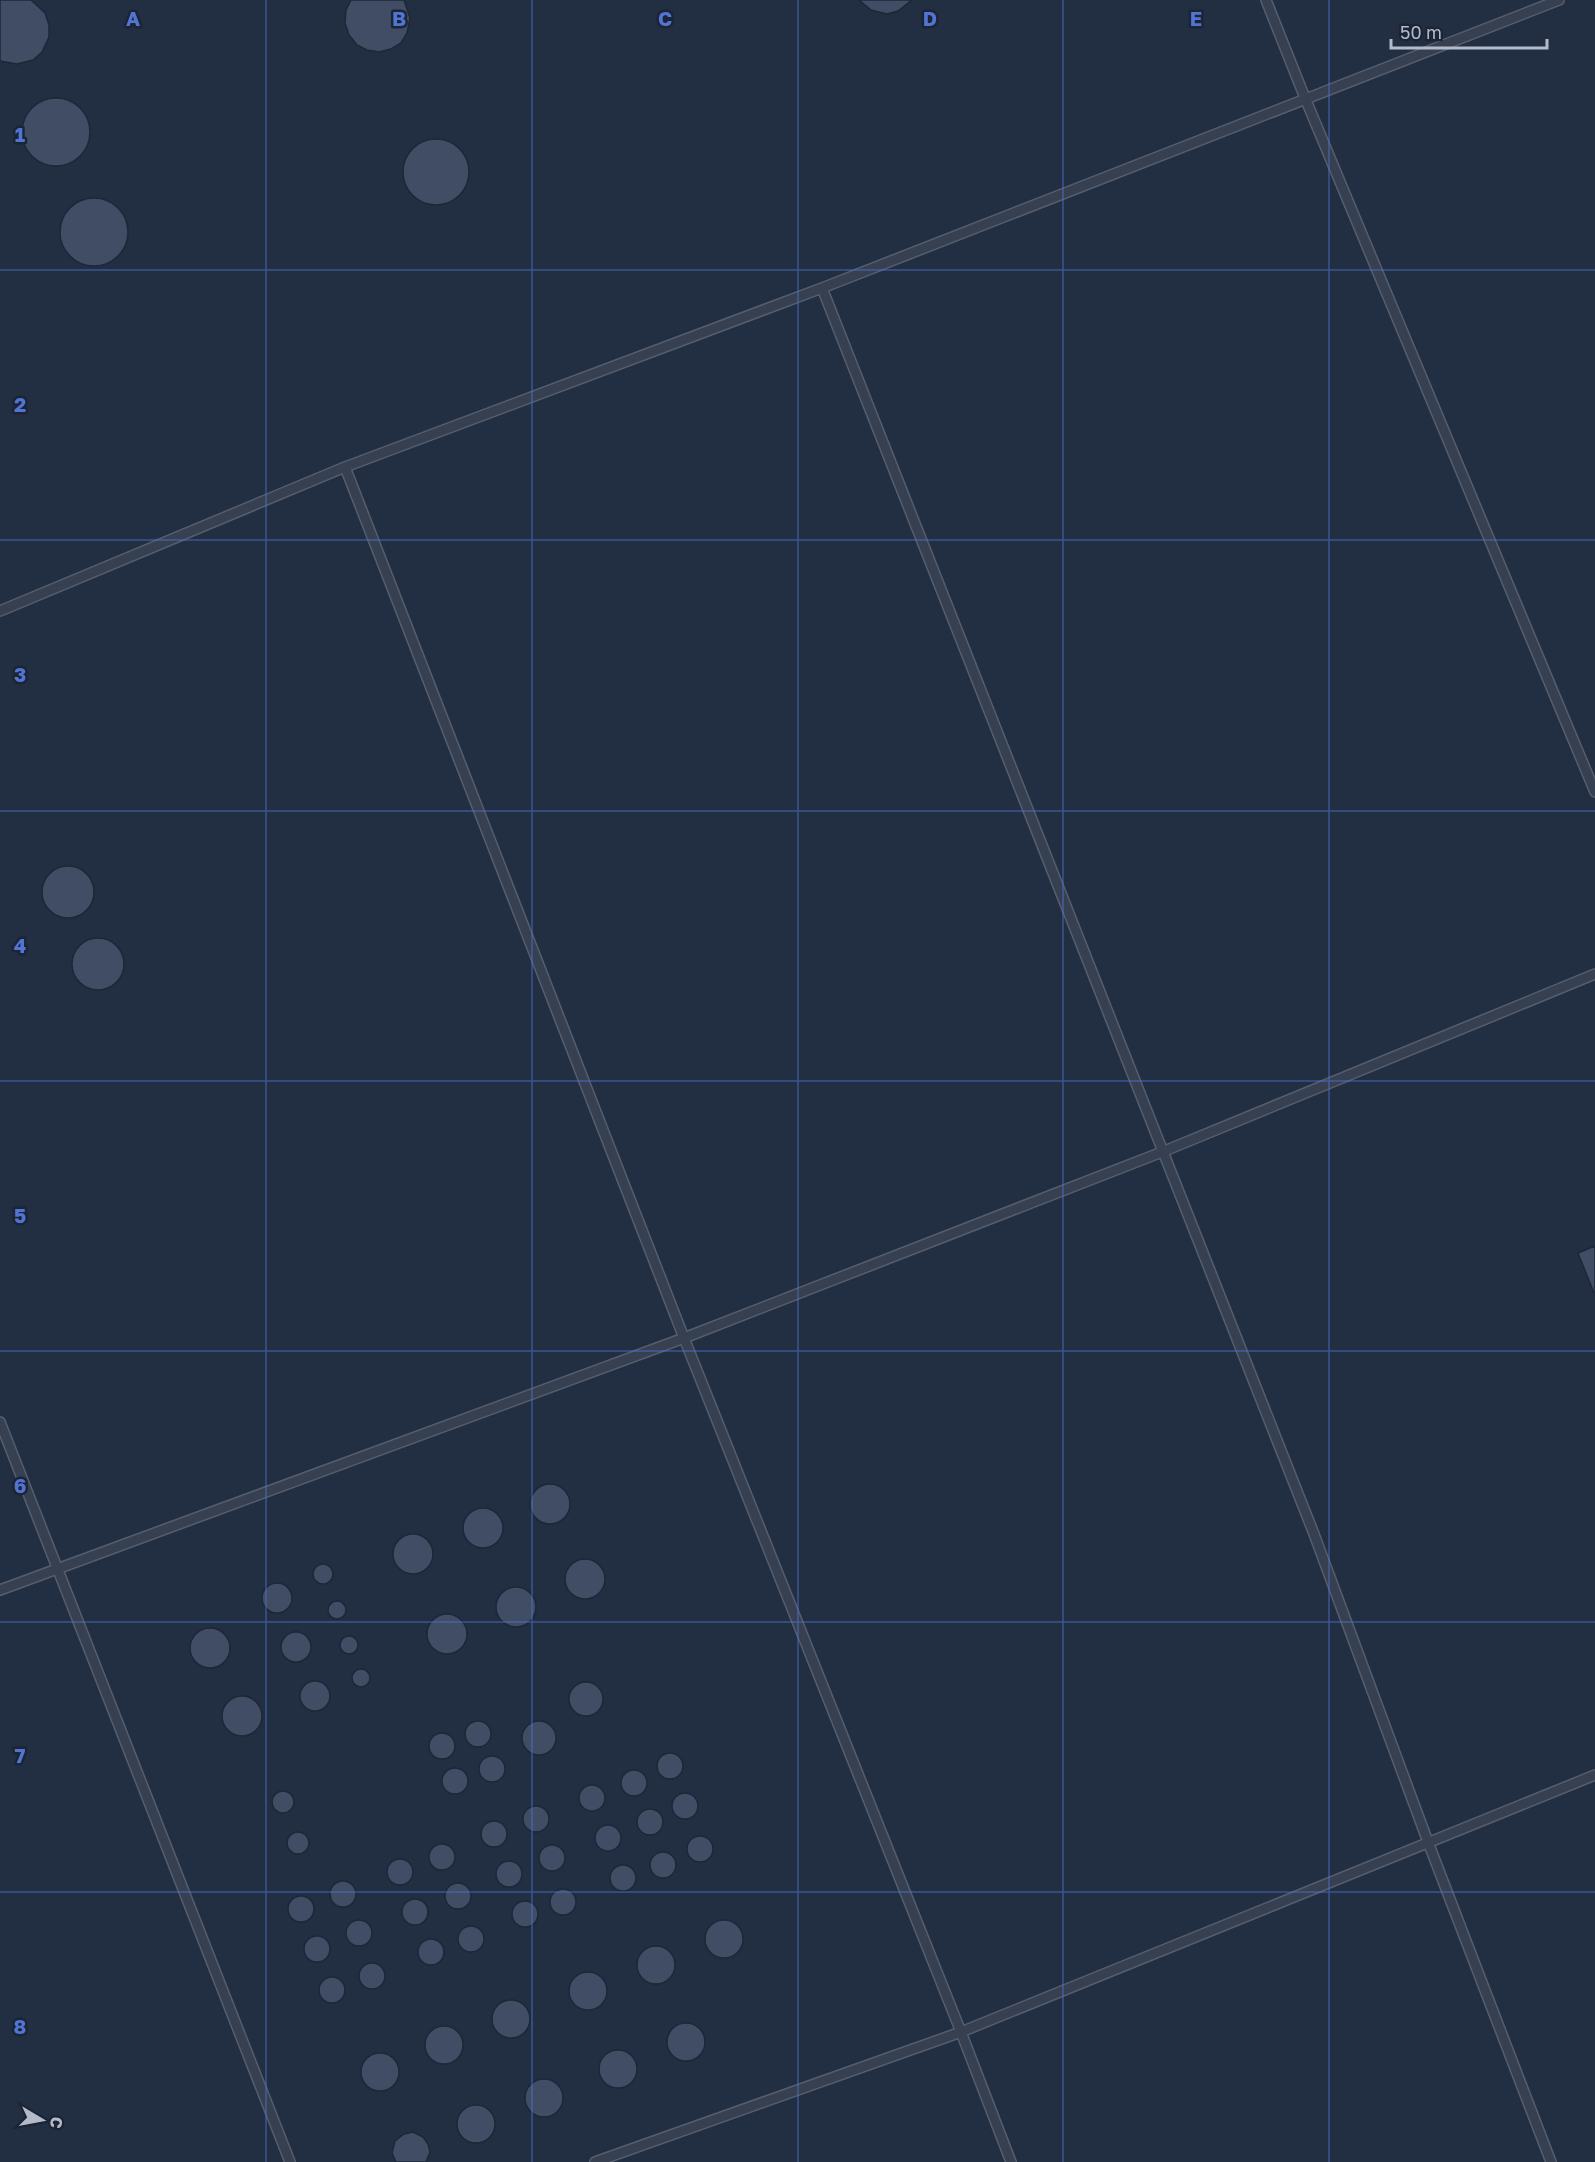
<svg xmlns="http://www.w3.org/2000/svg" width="1595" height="2162" viewBox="0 0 1595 2162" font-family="'Golos Text',sans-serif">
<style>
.building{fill:#414d64;stroke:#1d2738;stroke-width:1.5}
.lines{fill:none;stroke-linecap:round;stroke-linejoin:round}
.service-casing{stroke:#545e6e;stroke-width:12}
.service{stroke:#374051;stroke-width:9}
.grid{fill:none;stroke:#5274d3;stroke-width:1.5;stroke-opacity:0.55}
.grid-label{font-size:20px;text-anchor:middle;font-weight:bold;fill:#5274d3;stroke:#1b2536;stroke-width:5;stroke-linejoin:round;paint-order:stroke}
</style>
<rect width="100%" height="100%" fill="#222e41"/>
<path class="building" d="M0 0H31L45 13 49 25V37L42 52 33 60 17 64 0 61Z
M351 0H404L410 18 407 33 401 43 391 49 379 52 367 50 357 45 349 35 345 23 346 10Z
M859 0H912L898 11 887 14 871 10Z
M22 132a34 34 0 1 1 68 0a34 34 0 1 1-68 0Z
M403 172a33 33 0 1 1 66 0a33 33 0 1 1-66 0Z
M60 232a34 34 0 1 1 68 0a34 34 0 1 1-68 0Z
M42 892a26 26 0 1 1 52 0a26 26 0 1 1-52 0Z
M72 964a26 26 0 1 1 52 0a26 26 0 1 1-52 0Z
M1595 1246V1292L1594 1293 1578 1253Z
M530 1504a20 20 0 1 1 40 0a20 20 0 1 1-40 0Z
M463 1528a20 20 0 1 1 40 0a20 20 0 1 1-40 0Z
M393 1554a20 20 0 1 1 40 0a20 20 0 1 1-40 0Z
M565 1579a20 20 0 1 1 40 0a20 20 0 1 1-40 0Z
M313 1574a10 10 0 1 1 20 0a10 10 0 1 1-20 0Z
M262 1598a15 15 0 1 1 30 0a15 15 0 1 1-30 0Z
M496 1607a20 20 0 1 1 40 0a20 20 0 1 1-40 0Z
M328 1610a9 9 0 1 1 18 0a9 9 0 1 1-18 0Z
M427 1634a20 20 0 1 1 40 0a20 20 0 1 1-40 0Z
M190 1648a20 20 0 1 1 40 0a20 20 0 1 1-40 0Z
M281 1647a15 15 0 1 1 30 0a15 15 0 1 1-30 0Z
M340 1645a9 9 0 1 1 18 0a9 9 0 1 1-18 0Z
M352 1678a9 9 0 1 1 18 0a9 9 0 1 1-18 0Z
M300 1696a15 15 0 1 1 30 0a15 15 0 1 1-30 0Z
M569 1699a17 17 0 1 1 34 0a17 17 0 1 1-34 0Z
M222 1716a20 20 0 1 1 40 0a20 20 0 1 1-40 0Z
M465 1734a13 13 0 1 1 26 0a13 13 0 1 1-26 0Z
M522 1738a17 17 0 1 1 34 0a17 17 0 1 1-34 0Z
M429 1746a13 13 0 1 1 26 0a13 13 0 1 1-26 0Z
M657 1766a13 13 0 1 1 26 0a13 13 0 1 1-26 0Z
M479 1769a13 13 0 1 1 26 0a13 13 0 1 1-26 0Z
M442 1781a13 13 0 1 1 26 0a13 13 0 1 1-26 0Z
M621 1783a13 13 0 1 1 26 0a13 13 0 1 1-26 0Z
M579 1798a13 13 0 1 1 26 0a13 13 0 1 1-26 0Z
M272 1802a11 11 0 1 1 22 0a11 11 0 1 1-22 0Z
M672 1806a13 13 0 1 1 26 0a13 13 0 1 1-26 0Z
M523 1819a13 13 0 1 1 26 0a13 13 0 1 1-26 0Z
M637 1822a13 13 0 1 1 26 0a13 13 0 1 1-26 0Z
M481 1834a13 13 0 1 1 26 0a13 13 0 1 1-26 0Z
M595 1838a13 13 0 1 1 26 0a13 13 0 1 1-26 0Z
M287 1843a11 11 0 1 1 22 0a11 11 0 1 1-22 0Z
M687 1849a13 13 0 1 1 26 0a13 13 0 1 1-26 0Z
M429 1857a13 13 0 1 1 26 0a13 13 0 1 1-26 0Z
M539 1858a13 13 0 1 1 26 0a13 13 0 1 1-26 0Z
M650 1865a13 13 0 1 1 26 0a13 13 0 1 1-26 0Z
M387 1872a13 13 0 1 1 26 0a13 13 0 1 1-26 0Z
M496 1874a13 13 0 1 1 26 0a13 13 0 1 1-26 0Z
M610 1878a13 13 0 1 1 26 0a13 13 0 1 1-26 0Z
M330 1894a13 13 0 1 1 26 0a13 13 0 1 1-26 0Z
M445 1896a13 13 0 1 1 26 0a13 13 0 1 1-26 0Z
M550 1902a13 13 0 1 1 26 0a13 13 0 1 1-26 0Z
M288 1909a13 13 0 1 1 26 0a13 13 0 1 1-26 0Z
M402 1912a13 13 0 1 1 26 0a13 13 0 1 1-26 0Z
M512 1914a13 13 0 1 1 26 0a13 13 0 1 1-26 0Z
M346 1933a13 13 0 1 1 26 0a13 13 0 1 1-26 0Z
M705 1939a19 19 0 1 1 38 0a19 19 0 1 1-38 0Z
M458 1939a13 13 0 1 1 26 0a13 13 0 1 1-26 0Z
M304 1949a13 13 0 1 1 26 0a13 13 0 1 1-26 0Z
M418 1952a13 13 0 1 1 26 0a13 13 0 1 1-26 0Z
M637 1965a19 19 0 1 1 38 0a19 19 0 1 1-38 0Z
M359 1976a13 13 0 1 1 26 0a13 13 0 1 1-26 0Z
M569 1991a19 19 0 1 1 38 0a19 19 0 1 1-38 0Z
M319 1990a13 13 0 1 1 26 0a13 13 0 1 1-26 0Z
M492 2019a19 19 0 1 1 38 0a19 19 0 1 1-38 0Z
M667 2042a19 19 0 1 1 38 0a19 19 0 1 1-38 0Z
M425 2045a19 19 0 1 1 38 0a19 19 0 1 1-38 0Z
M599 2069a19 19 0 1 1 38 0a19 19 0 1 1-38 0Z
M361 2072a19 19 0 1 1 38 0a19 19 0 1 1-38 0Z
M525 2098a19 19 0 1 1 38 0a19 19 0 1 1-38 0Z
M457 2124a19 19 0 1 1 38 0a19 19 0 1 1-38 0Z
M413 2132 423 2137 428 2144 430 2152 426 2162H396L392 2153 395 2141 404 2134Z"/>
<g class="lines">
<g class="service-casing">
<path id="service" d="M1266 0 1305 98 1595 792
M345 467 684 1338 961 2032 1011 2162
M0 611 345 467 822 288
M0 1422 290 2162
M0 1590 684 1338 1162 1152 1595 974
M595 2162 961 2032 1595 1775
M1551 2162 1428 1842 1314 1534 822 288 1559 0"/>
</g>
<use href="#service" class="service"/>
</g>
<path class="grid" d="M266 0V2162M532 0V2162M798 0V2162M1063 0V2162M1329 0V2162M0 270H1595M0 540H1595M0 811H1595M0 1081H1595M0 1351H1595M0 1622H1595M0 1892H1595"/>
<g class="grid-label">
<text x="133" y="26">A</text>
<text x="399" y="26">B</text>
<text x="665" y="26">C</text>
<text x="930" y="26">D</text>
<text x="1196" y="26">E</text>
<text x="20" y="142">1</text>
<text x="20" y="412">2</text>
<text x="20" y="682">3</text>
<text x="20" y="953">4</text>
<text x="20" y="1223">5</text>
<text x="20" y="1493">6</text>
<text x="20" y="1763">7</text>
<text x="20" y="2034">8</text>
</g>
<g transform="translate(42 2120) rotate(100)" stroke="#1b2536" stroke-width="4.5" paint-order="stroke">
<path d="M0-4.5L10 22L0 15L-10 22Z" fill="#b3bbcb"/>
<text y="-9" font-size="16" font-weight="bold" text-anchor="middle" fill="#b3bbcb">С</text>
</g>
<path d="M1391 39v9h156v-9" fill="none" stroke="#b3bbcb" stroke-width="3"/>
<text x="1400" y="39" font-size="18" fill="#b3bbcb" stroke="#1b2536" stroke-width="4.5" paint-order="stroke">50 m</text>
</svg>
